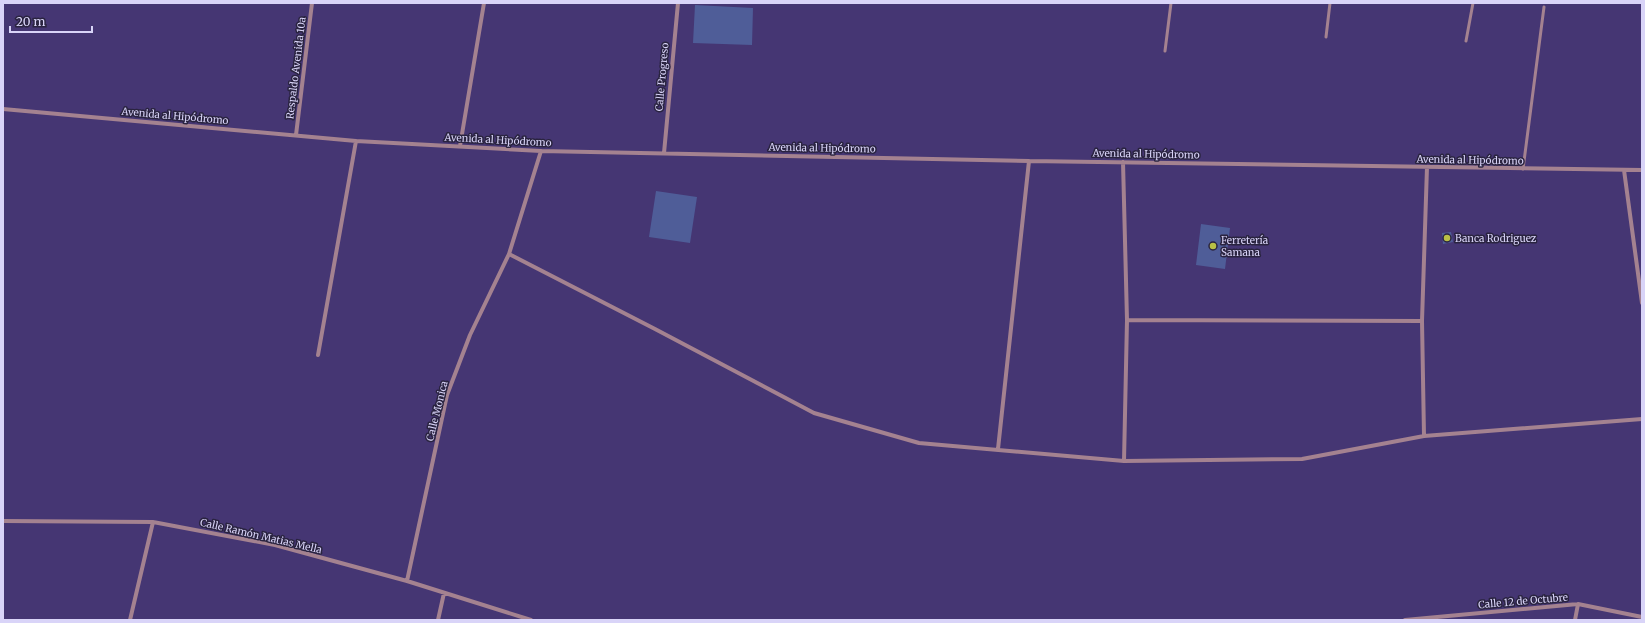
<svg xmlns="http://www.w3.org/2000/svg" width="1645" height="623" viewBox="0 0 1645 623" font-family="Merriweather,serif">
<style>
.building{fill:#4f5d98}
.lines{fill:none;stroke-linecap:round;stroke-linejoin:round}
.service{stroke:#a48290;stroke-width:3}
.minor{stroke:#a48290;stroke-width:4}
.poi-dot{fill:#b9c046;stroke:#2a2440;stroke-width:1.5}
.labels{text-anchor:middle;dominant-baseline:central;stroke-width:3;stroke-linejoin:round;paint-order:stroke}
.street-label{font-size:10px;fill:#d9d4f8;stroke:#2a2440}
.poi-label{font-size:10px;fill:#d9d4f8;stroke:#2a2440;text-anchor:start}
</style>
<rect width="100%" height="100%" fill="#453673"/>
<path class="building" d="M695 5 753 8 752 45 693 43Z
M656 191 697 197 690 243 649 237Z
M1201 224 1230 228 1225 269 1196 265Z
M1451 232 1453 242 1443 244 1442 233Z"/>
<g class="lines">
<path class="service" d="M1326 37 1330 3
M1466 41 1473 3
M1165 51 1171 3
M1523 169 1544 7"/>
<path class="minor" d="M3 109 356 141 541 151 1029 161 1642 170
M296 135 312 3
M460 146 484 3
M664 153 678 3
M1123 162 1127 320 1124 461
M1624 170 1642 303
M509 254 655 329 814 413 919 443 1124 461 1302 459 1424 436 1642 419
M1127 320 1422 321
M318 355 356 141
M1424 436 1422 321 1427 167
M998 449 1029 161
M3 521 153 522 275 545 407 581 531 620
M407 581 447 395 470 335 509 254 541 151
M130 620 153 522
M438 620 444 593
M1405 620 1578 604 1642 617
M1575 620 1578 604"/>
</g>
<g class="poi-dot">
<circle cx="1447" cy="238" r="4"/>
<circle cx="1213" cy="246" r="4"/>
</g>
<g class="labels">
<g class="street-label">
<text transform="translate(296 68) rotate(-83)">Respaldo Avenida 10a</text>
<text transform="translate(662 77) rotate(-85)">Calle Progreso</text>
<text transform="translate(175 116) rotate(5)">Avenida al Hipódromo</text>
<text transform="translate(498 140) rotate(3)">Avenida al Hipódromo</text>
<text transform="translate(822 148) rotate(1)">Avenida al Hipódromo</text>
<text transform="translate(1146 154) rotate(1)">Avenida al Hipódromo</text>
<text transform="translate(1470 160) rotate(1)">Avenida al Hipódromo</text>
<text transform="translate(437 411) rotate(-76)">Calle Monica</text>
<text transform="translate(261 536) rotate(13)">Calle Ramón Matias Mella</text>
<text transform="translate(1523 601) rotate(-5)">Calle 12 de Octubre</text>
</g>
<g class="poi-label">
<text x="1455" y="238">Banca Rodriguez</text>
<text x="1221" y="240">Ferretería<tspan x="1221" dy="12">Samana</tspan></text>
</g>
</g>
<rect width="1645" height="623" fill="none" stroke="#d9d4f8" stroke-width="8"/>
<path d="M10 26v6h82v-6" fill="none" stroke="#d9d4f8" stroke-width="2"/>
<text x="16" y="26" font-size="12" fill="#d9d4f8" stroke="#2a2440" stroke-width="3" paint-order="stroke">20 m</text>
</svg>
